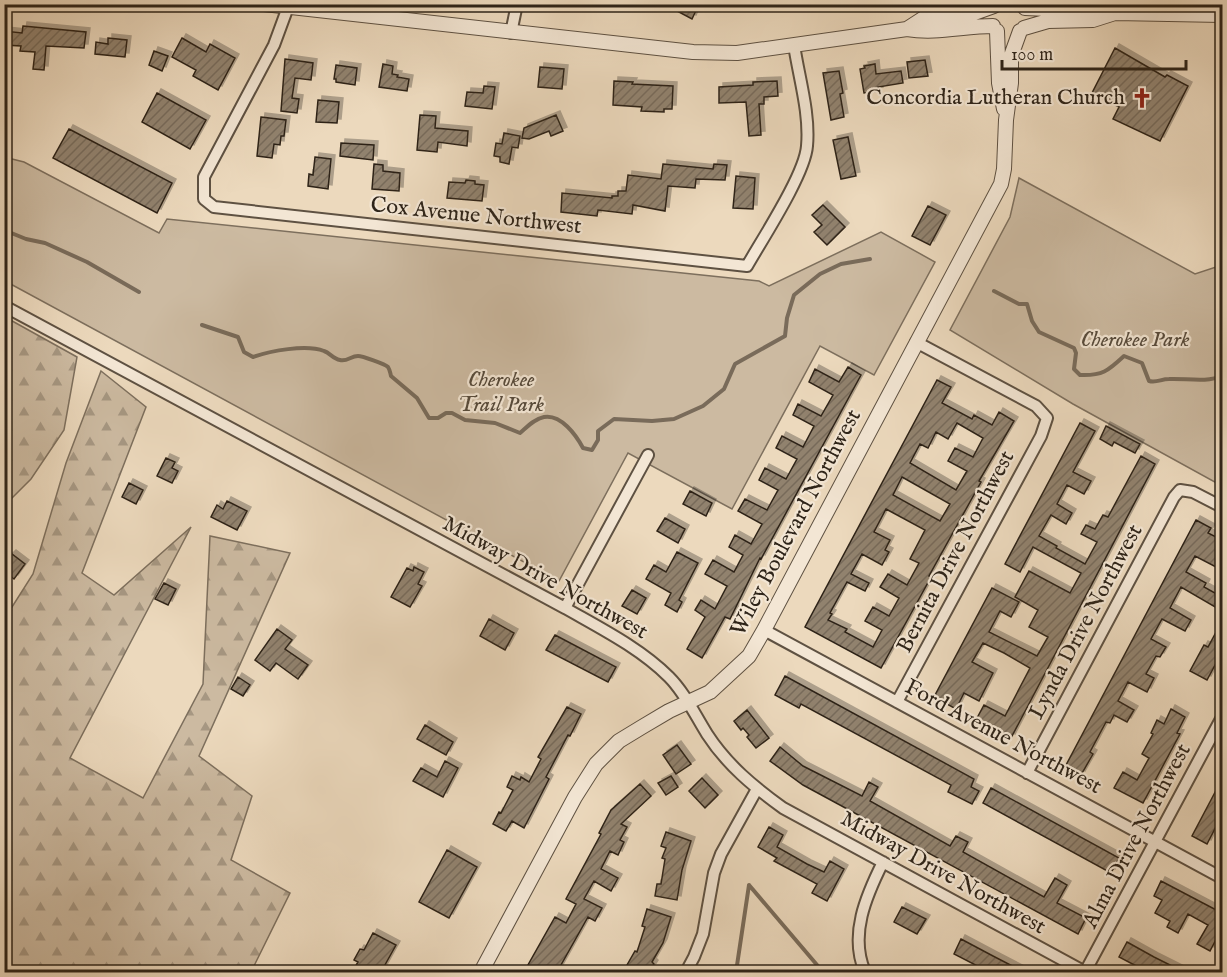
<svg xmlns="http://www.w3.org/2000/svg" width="1227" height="977" viewBox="0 0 1227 977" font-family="'IM FELL English',serif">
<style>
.forest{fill:url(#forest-firs);stroke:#7d6f5d;stroke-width:1.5}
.park{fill:#ccbaa1;stroke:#7d6f5d;stroke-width:1.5}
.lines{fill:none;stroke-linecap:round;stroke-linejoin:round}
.stream{stroke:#796b5a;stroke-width:4}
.building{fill:url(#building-hatch);stroke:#2e2419;stroke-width:1.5;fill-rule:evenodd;filter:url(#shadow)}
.minor-casing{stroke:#5e5142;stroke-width:14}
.tertiary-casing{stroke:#5e5142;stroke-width:16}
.minor{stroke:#f3e6d4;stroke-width:10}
.tertiary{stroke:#f3e6d4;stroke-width:14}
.labels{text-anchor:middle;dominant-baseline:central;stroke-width:4.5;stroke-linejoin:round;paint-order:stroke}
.poi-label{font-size:22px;fill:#2e2419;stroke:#f3e6d4;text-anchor:end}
.street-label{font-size:22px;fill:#2e2419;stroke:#f3e6d4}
.park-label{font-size:22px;font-style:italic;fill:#564a3b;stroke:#f3e6d4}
</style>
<defs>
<pattern id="forest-firs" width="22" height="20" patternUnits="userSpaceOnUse" patternTransform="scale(1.5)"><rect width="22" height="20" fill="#ccbaa1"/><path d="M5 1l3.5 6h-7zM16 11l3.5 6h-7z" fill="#a69782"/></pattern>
<pattern id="building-hatch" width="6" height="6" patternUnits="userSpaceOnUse" patternTransform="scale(1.5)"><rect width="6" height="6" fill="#91826e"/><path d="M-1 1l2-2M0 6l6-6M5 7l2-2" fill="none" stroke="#776a5a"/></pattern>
<filter id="shadow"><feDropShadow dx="4" dy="-4" stdDeviation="0" flood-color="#0004"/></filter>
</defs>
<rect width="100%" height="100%" fill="#ecd9bd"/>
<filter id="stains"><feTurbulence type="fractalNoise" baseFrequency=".00333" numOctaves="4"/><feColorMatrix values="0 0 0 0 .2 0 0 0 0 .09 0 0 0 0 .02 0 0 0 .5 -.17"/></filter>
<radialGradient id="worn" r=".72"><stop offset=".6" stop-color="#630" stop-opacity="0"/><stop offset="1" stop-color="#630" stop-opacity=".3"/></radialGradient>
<path class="forest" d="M5 317 77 357 64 430 31 479 5 505Z
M101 371 146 407 82 573 114 595 191 527 70 758 143 798 203 684 210 536 290 553 199 756 252 796 231 860 290 893 251 972H5V618L33 574 66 463Z"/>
<path class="park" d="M8 158 24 162 159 233 167 219 759 281 769 286 881 232 935 262 874 375 820 346 732 509 628 453 559 581 5 281 4 175Z
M1019 178 1195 274 1222 265V486L1073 404 950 330 1010 217Z"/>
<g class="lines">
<path class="stream" d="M4 230 26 239 45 243 87 262 139 292
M994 291 1019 304H1027L1032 321 1039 332 1074 348 1076 353 1074 369 1080 375C1102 376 1108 371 1124 356L1142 363 1149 381C1157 383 1161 379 1169 379 1185 378 1206 383 1222 376
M202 325 238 337 244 352 253 357C270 351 306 344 324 351 330 353 333 359 340 360 347 362 351 356 358 356 362 356 385 364 388 367 390 370 390 372 391 376L417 398 429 418H438L446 413H452L465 420 495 423 520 433C527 427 534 419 544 417 561 414 576 435 583 448L592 450 598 440V431L614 419 652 421 674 419 703 406 724 389 735 364 785 336 787 318 794 295 820 274 841 264 870 259
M749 885 823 972
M736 972 749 885"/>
</g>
<path class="building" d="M664 4H699L692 19Z
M23 26 86 32 84 48 46 46 44 70 33 69 35 52 20 51 21 46 4 45V31L22 33Z
M108 38 127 40 125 57 95 54 96 42 108 44Z
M182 38 206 52 210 44 235 58 218 90 193 76 196 70 172 57Z
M1115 48 1165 77 1167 75 1188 86 1160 141 1113 119 1119 107 1092 93Z
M154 51 168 56 162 71 149 65Z
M285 59 313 63 311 80 295 78 292 98 299 99 297 113 281 111Z
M925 60 928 76 909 78 907 62Z
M383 64 393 66 392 74 398 75 397 77 409 79 407 91 379 87Z
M875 64 876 74 901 71 903 83 878 87 879 91 864 93 860 69 865 68 864 66Z
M336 65 357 68 355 85 336 82V79H334Z
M540 67 564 69 562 89 538 87Z
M839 71 843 93 840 94 844 117 831 120 823 73Z
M614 81 633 82 632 84 673 86 672 109H664V112L641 111 642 107 613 105Z
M777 81 778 96 764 97V104H759L761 135 749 136 746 102 719 103V87L753 85V82Z
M484 86 495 87 492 109 465 106 467 92 483 93Z
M157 93 206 120 190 149 142 122Z
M318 100 339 102 337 123 316 122Z
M420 115 436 116 435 128 468 131 467 146 438 142 437 152 417 150Z
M556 115 563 131 551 136 549 131 529 139 522 138 524 128Z
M261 117 286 120 284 136H281L280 145 274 144 272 158 257 156Z
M69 129 172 183 157 213 53 158Z
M504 133 520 136 518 148 512 147 509 164 500 162V157L494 156 496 143 502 144Z
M848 137 856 176 841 179 833 140Z
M341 143 374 145 373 160 340 156Z
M315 157 331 159 328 189 308 186 309 174 313 175Z
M374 164 383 165V171L400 173 399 191 372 189Z
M663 164 713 169 714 164 727 165 725 180 696 179 695 188 668 186 665 211 633 205 632 214 598 210 597 216 561 212 562 193 612 198V196H618V191H626L628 175 661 179Z
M736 176 755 178 753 209 733 208Z
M466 180 475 181V184L484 185 482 201 447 198 449 182 465 183Z
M823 205 845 227 827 245 814 232 822 225 812 215Z
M928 206 946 215 930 245 912 236Z
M848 367 861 375 761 559 760 558 730 619 725 617 702 658 687 649 705 617 695 610 701 600 715 609 727 586 705 574 713 560 734 572 743 555 729 547 735 535 751 544 762 524 738 511 745 499 767 510 778 490 759 480 765 468 786 479 797 459 776 448 782 436 803 447 814 426 793 415 798 404 821 416 833 395 809 382 815 369 839 382Z
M937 380 951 387 942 403 972 419 974 415 992 425 999 412 1014 421 979 481 981 482 929 576 931 577 881 668 805 627ZM957 423 983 438 973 457 955 448 948 461 967 471 956 490 910 463 920 444 928 448 936 432 948 439ZM902 477 950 504 940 521 893 495ZM886 509 925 530 910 559 919 563 907 585 888 574 880 587 899 598 889 616 873 607 865 621 882 630 873 647 845 632 847 629 828 620 832 614 830 613 847 582 865 591 869 583 851 574 862 554 882 565 889 552 885 550 890 540 874 532Z
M1080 423 1095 431 1073 472 1091 481 1084 494 1067 485 1057 504 1072 513 1066 524 1051 515 1039 536 1057 546 1056 548 1085 564 1097 542 1081 534 1086 525 1095 529 1103 515 1108 517 1141 456 1155 464 1011 738 976 720 984 705 1005 716 1030 668 1004 653 983 643 972 662 993 673 979 701 964 693 956 709 934 697 992 588 1019 602 1011 617 1000 611 989 632 1037 656 1048 637 1029 627 1038 610 1015 597 1029 571 1070 593 1081 573 1033 547 1020 572 1005 564Z
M1106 426 1140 444 1135 453 1114 442 1112 446 1100 439Z
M166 458 175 462 172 468 178 471 172 483 157 476Z
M129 483 143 490 136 504 122 497Z
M690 491 712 503 706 516 683 504Z
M227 501 247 511 237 530 211 517 217 505 223 509Z
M665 518 685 529 678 543 657 531Z
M1196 520 1211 528 1208 533 1222 540V554L1216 567 1195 556 1186 572 1206 583 1204 587 1222 597V611L1181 587 1170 608 1191 620 1185 631 1162 619 1151 639 1166 647 1160 657 1156 656 1146 674 1154 678 1147 692 1128 682 1118 701 1134 710 1127 722 1114 715 1110 723 1106 722 1090 752 1093 754 1081 775 1065 767Z
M677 552 698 563 679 600 682 602 677 612 665 605 671 593 646 579 654 565 666 572Z
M4 553 9 557 12 554 25 564 14 579 4 571Z
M414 567 424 572 418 584 422 586 410 607 391 597 407 568 413 571Z
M164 583 176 589 168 605 155 599Z
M632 590 646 598 637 614 622 606Z
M489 619 514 633 505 650 480 636Z
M1222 621V652L1207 680 1190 671 1204 645 1208 647Z
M277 629 292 640 285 649 308 665 298 679 276 663 270 671 255 660Z
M555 635 616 667 608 682 546 650Z
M785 676 974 779 971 787 979 791 972 804 948 792 951 785 801 704 799 708 775 695Z
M238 677 250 685 243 696 231 689Z
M567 707 581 714 570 736 568 735 546 777 549 779 524 828 512 821 506 831 493 824 499 812 501 813 513 790 507 787 512 776 520 780 521 777 529 782 541 759 538 757Z
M1171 709 1185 717 1177 733 1180 734 1143 803 1114 788 1123 772 1137 780 1149 758 1142 754 1153 734 1151 733 1157 720 1164 724Z
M747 710 769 738 756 748 747 737 749 735 743 728 741 730 734 721Z
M425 725 453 742 446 755 417 739Z
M677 745 691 764 676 774 663 755Z
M780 747 803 766 862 796 869 782 878 787 870 801 950 846 956 836 968 842 963 852 1044 897 1055 878 1067 885 1057 903 1086 918 1078 934 803 785 770 761Z
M445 761 458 768 443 797 413 781 421 768 437 777Z
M671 776 678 787 666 795 658 783Z
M702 778 718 795 705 808 689 791Z
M1222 779V815L1207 844 1192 836Z
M640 784 651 796 621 824 627 827 620 840 624 842 618 855 610 851 601 869 618 878 611 891 594 881 584 899 602 908 595 921 588 917 557 972H524L555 917 566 923 576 904 566 899 601 834 599 833 611 810Z
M991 788 1119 858 1111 873 983 803Z
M769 827 783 835 777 847 807 864 824 872 830 861 844 869 827 901 812 893 817 884 774 861 777 858 758 847Z
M666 832 691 841 682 870 677 900 655 896 657 884H661L665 859 662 858 666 848 661 846Z
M447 850 477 867 449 918 419 902Z
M1161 881 1222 913V928L1210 951 1197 944 1208 925 1188 914 1178 933 1167 927 1170 921 1155 913 1162 900 1154 896Z
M902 907 926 919 917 934 894 922Z
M647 909 671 917 663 943 652 962 654 964 649 972H623L635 951 637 952 645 927 642 926Z
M373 933 396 945 381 972H352L358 962 354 960 360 949 364 950Z
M961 939 993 956 1024 972H989L954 954Z
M1127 942 1154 957 1184 972H1149L1142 969 1119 957Z"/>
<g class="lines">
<g class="minor-casing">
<path id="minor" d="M288 7 274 45 204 177V199L214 207 747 266C763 238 805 174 807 146 810 113 799 78 794 45
M511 33 517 4
M4 306 565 608C600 628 640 648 669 677 685 693 695 715 707 734 727 765 754 787 783 808L1085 972
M565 608 648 455
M764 630 1222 878
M897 702 1041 436 1047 418 1036 406 916 342
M1027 773 1174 497 1180 490 1193 492 1222 507
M686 972 694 957 703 934 714 873 721 854 757 789
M865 972C849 935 866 896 883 862
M1085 972 1222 717"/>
</g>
<g class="tertiary-casing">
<path id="tertiary" d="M264 4 693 52 737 53 907 29C936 34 964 26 993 26
M1025 8 1048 9 1093 6 1115 13 1222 15
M1024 28 1048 21 1093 20 1115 13
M907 29 924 18 969 15 994 6
M997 31 999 83 1004 109
M481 972 575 797 596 764 619 741 642 727 669 711 710 692 749 656 764 630 1001 184 1004 169 1006 120 1011 83V56L1020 31"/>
</g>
<use href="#minor" class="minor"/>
<use href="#tertiary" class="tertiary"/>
</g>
<defs>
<g id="church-bare" transform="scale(1.62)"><path d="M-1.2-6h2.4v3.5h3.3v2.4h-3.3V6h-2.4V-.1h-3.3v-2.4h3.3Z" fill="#8f2418" stroke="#f3e6d4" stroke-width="2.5" paint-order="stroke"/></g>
</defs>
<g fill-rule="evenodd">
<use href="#church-bare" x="1142" y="98"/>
</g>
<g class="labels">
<g class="poi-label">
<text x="1125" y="98">Concordia Lutheran Church</text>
</g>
<g class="street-label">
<text transform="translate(476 216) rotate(6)">Cox Avenue Northwest</text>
<text transform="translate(796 523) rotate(-62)">Wiley Boulevard Northwest</text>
<text transform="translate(956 552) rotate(-62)">Bernita Drive Northwest</text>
<text transform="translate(545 578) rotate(29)">Midway Drive Northwest</text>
<text transform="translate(1086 622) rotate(-62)">Lynda Drive Northwest</text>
<text transform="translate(1003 737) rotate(28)">Ford Avenue Northwest</text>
<text transform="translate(1137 836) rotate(-62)">Alma Drive Northwest</text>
<text transform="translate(943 873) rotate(29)">Midway Drive Northwest</text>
</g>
<g class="park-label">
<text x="1135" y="340">Cherokee Park</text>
<text x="501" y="380">Cherokee<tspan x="501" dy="25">Trail Park</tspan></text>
</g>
</g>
<rect width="1227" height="977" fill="none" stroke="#ecd9bd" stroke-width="24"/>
<rect x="6" y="6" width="1215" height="965" fill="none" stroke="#2e2419" stroke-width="3"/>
<rect x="12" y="12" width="1203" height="953" fill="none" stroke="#2e2419" stroke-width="1.5"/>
<path d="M1002 60v9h184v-9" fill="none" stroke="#2e2419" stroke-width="3"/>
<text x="1011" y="60" font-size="18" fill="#2e2419" stroke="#f3e6d4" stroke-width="4.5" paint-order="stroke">100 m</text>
<rect width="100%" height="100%" filter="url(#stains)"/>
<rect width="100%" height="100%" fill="url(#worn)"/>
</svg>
